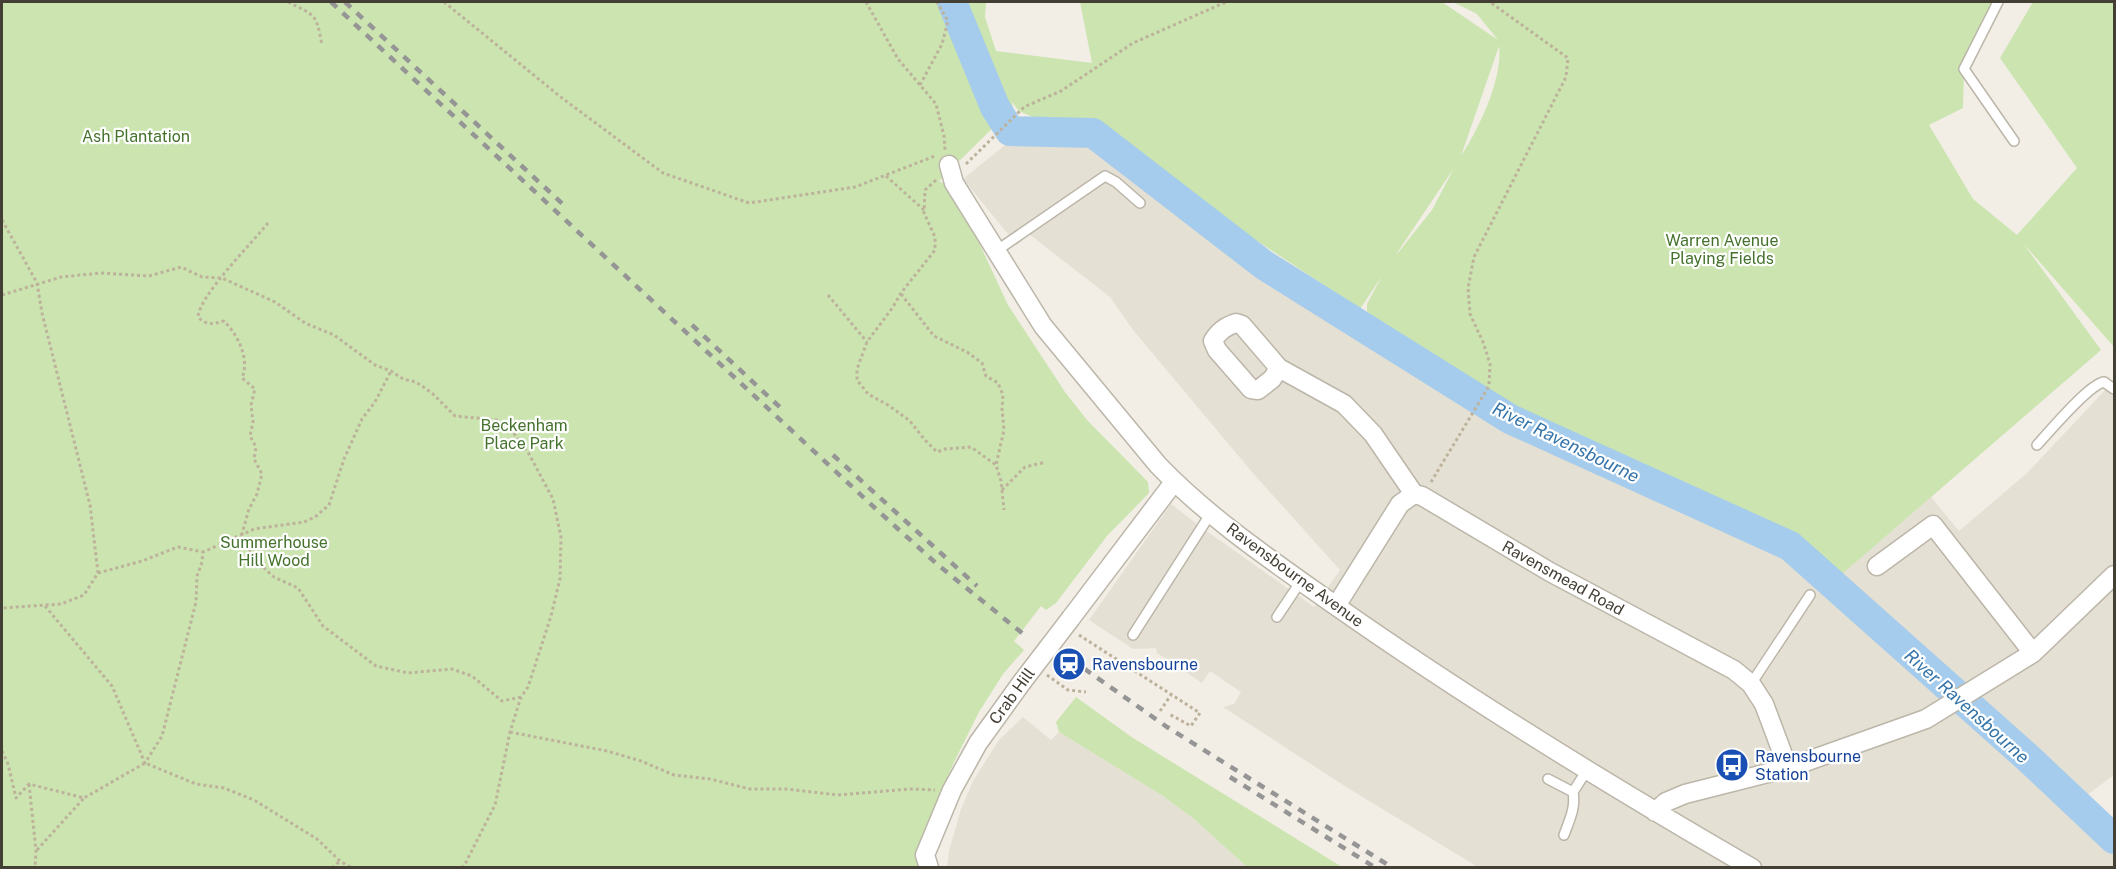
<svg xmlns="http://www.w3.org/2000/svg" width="2116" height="869" viewBox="0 0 2116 869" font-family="'Public Sans',sans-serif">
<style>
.residential{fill:#e5e0d4}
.green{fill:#cbe4b0;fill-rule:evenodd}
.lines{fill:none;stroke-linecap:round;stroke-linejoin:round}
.river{stroke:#a5ccec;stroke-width:30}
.lane-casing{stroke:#bcb6a9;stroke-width:12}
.street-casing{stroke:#bcb6a9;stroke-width:21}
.path{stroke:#bdb29b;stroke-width:3;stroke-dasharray:3 3;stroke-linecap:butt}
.lane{stroke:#fff;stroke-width:9}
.street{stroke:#fff;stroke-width:18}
.rail{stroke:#959595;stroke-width:4.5;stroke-dasharray:8 8;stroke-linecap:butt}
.street-bridge-casing{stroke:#bcb6a9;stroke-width:21;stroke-linecap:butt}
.street-bridge{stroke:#fff;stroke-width:18}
.labels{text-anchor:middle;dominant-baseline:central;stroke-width:4.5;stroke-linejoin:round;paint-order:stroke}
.park-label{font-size:16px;fill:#44722c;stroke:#fff}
.street-label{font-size:16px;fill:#443f35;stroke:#fff}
.transit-label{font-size:16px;fill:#164399;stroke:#fff;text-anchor:start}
.water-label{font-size:18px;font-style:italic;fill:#3574a9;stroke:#fff}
</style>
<rect width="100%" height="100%" fill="#f2eee6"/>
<path class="residential" d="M1077 137 1100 147 1280 281 1504 424 1787 551 1796 559H1811L1841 575 1931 497 1959 531 2026 474 2107 388 2114 395V775L2068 809 2114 848V867H1478L1351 790 1223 707 1234 704 1241 692 1210 671 1202 683 1157 653 1156 648 1133 649 1089 620 1171 504 1201 527 1314 607 1340 570 1252 472 1133 330 1110 297 1029 234 1017 245 963 179 1010 141Z
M1023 717 1051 740 1059 732 1163 796 1193 818 1247 867 947 868 949 851 961 809 973 781 999 740Z"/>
<path class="green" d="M2 2H986L985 17 996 51 1092 63 1080 2H1442L1498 40 1477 14 1453 2H1998L1964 69 1963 108 1929 125 1973 199 2017 235 2077 168 2000 58 2033 2H2114V347L2023 243 2101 350 1841 575 1790 546 1499 411 1392 337 1367 322V304L1382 276 1360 309 1221 217 1149 176 1154 170 1019 111 1012 102 1013 108 939 181 948 186 975 234 1008 305 1065 392 1087 420 1148 482 1149 493 1107 536 1056 603 1046 610 1041 606 1014 641 1024 650 1003 674 979 712 955 760 923 833 919 867 2 868ZM1499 46C1503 78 1479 129 1461 156ZM1454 168 1432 210 1397 254V253Z
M1076 697 1133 738 1342 867H1247L1193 818 1163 796 1059 732 1056 722Z"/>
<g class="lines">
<path class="river" d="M952 2 995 107 1010 131 1093 133 1264 265 1510 419 1790 546 2028 758 2114 839"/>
<g class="lane-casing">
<path id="lane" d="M1998 2 1964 69 2014 141
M996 251 1105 176 1116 182 1140 203
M2037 445C2050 431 2088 385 2104 382L2114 389
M1277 617 1301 581
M1133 635 1211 513
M1751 684 1810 595
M1548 779 1573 792
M1564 835C1569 821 1576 808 1573 792L1587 770"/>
</g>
<g class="street-casing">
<path id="street" d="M949 165 954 183 1043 326 1158 465C1211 520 1274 562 1336 606 1470 700 1610 786 1752 868
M1279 368 1272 379 1258 390 1251 389 1217 350 1213 341C1218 332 1226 326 1236 323L1242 325 1279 368 1344 404 1373 434 1414 494
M1877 566 1933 525 2033 653
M1336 606 1400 504 1414 494 1422 496 1550 572 1734 670 1751 684 1764 704 1788 768
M1071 618 1174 482
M1655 812 1666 802 1685 794 1788 768 1926 719 2033 653 2114 575
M929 868 925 855 952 790 978 743 1022 682"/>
</g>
<path class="path" d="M288 2C316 16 316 13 322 45
M444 2 562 98 663 173 749 203 855 187 935 156
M866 2 898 59 936 104 944 136 945 150
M920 85 942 44 948 21 937 2
M966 164 1024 107 1061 91 1133 43 1226 2
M886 176 924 210
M936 180 925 190 924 213 935 237V250L901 293 893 307 867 342 857 369V380L868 394 888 405 910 421 924 439 937 452 945 449 971 447 996 465 1001 481 1004 510
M2 220 37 283 42 313 90 505 98 573 84 595 61 604 2 608
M268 223C253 242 199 296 198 317 207 326 213 324 224 321 238 335 250 359 242 378L255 389 251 405 253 422 250 436 256 447 254 459 262 474 257 494 249 509 242 534 254 559 274 577 298 588 323 626 376 666 408 673 452 669 472 676 502 701 521 697
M901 294 934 336 967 352 982 363 986 376 998 383 1003 395 1002 409 1004 430 996 465
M2 295 61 277 101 273 149 276 181 267 202 277 222 278 275 302 305 323 334 335 375 365 391 371 403 379 416 382 432 393 455 416 497 420 513 432 529 454 553 499 561 537 560 579 551 616 528 687 521 697 510 732 495 805 465 864 462 868
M828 295 867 342
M1431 482 1489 386 1490 364 1483 342 1470 314 1468 288 1474 257 1566 77 1568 58 1490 2
M1002 490 1025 467 1046 462
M98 573 142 561 178 547 203 552
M45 606 112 686 145 763 162 736 196 602 197 576 202 562 203 552 254 529 304 522 315 517 329 505 344 459 362 419 375 402 391 371
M1079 635 1200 713 1191 726 1169 714
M1047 675 1068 690 1086 692
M1160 711 1171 695
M510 732 607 751 641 761 674 775 710 779 750 789H786L838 795 910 789 935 790
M2 751 8 764 16 798 29 784 84 798 145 763 196 784 224 788 254 800 317 839 340 861 352 868
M29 784 36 851 35 868
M37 850 84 798
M332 868 340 861"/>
<use href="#lane" class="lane"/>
<use href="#street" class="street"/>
<path class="rail" d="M331 2 876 509 938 565 1027 637
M345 2 567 208
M692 325 784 411
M833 455 977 586
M1045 641 1167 727 1393 868
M1230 777 1376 868"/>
<g class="street-bridge-casing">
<path id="street-bridge" d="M1022 682 1071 618"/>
</g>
<use href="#street-bridge" class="street-bridge"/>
</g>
<defs>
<g id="station-disc" transform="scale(1.725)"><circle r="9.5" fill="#1a4fb4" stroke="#fff"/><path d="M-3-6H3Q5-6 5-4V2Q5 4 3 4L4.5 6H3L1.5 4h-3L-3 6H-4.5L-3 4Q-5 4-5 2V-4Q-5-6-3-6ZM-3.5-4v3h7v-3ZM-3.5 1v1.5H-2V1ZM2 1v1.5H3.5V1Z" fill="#fff"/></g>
<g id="bus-disc" transform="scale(1.725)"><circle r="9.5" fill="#1a4fb4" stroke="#fff"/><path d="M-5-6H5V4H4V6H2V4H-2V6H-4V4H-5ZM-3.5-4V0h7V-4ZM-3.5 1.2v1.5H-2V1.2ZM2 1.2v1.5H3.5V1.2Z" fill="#fff"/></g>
</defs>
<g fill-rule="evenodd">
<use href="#station-disc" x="1069" y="664"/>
<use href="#bus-disc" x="1732" y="765"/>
</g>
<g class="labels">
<g class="park-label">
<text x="136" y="136">Ash Plantation</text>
<text x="1722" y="240">Warren Avenue<tspan x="1722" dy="18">Playing Fields</tspan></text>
<text x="524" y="425">Beckenham<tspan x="524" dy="18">Place Park</tspan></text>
<text x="274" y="542">Summerhouse<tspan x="274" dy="18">Hill Wood</tspan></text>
</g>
<g class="street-label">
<text transform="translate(1295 575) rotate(36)">Ravensbourne Avenue</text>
<text transform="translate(1563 578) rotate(29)">Ravensmead Road</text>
<text transform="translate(1012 696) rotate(-54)">Crab Hill</text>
</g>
<g class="transit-label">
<text x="1092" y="664">Ravensbourne</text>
<text x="1755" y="756">Ravensbourne<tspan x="1755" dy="18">Station</tspan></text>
</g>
<g class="water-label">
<text transform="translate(1566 442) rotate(26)">River Ravensbourne</text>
<text transform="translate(1967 706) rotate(42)">River Ravensbourne</text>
</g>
</g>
<rect width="2116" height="869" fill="none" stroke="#443f35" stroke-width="6"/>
</svg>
